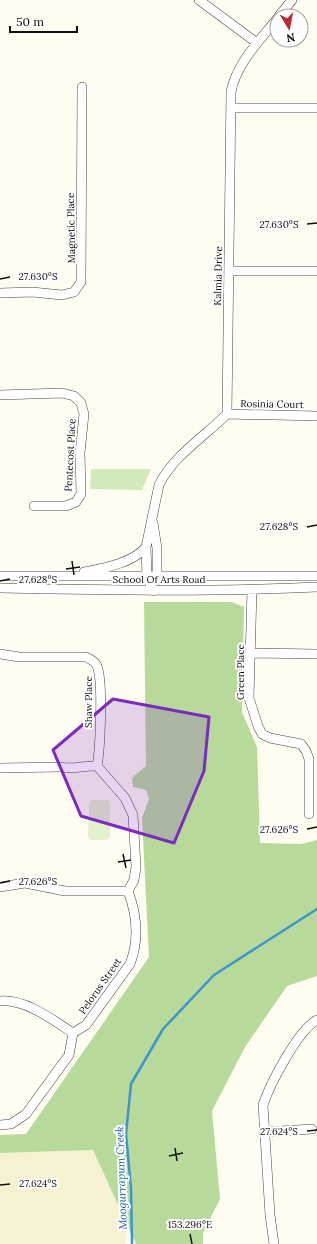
<svg xmlns="http://www.w3.org/2000/svg" width="317" height="1244" viewBox="0 0 317 1244" font-family="Lora,serif">
<style>
.farmland{fill:#f5f2d2}
.green{fill:#d3e9bb}
.forest{fill:#b7da9b}
.pitch{fill:#e4f1cd}
.lines{fill:none;stroke-linecap:round;stroke-linejoin:round}
.stream{stroke:#3f94cb;stroke-width:2.5}
.minor-casing{stroke:#424242;stroke-width:10}
.minor{stroke:#fff;stroke-width:9}
.marked{fill:#7b2cbf;fill-opacity:0.2;stroke:#7b2cbf;stroke-width:3;stroke-linejoin:round}
.ticks{fill:none;stroke:#0f0f0f;stroke-width:1.5}
.labels{text-anchor:middle;dominant-baseline:central;stroke-width:4;stroke-linejoin:round;paint-order:stroke}
.street-label{font-size:10px;fill:#0f0f0f;stroke:#fff}
.water-label{font-size:11px;font-style:italic;fill:#1966a0;stroke:#fff}
.ticks-label{font-size:10px;text-anchor:middle;fill:#0f0f0f;stroke:#fff;stroke-width:4;stroke-linejoin:round;paint-order:stroke}
</style>
<rect width="100%" height="100%" fill="#fffcf2"/>
<path class="farmland" d="M94 1150 127 1225 125 1244H0V1153Z"/>
<path class="green" d="M91 469H151L142 490 90 489Z"/>
<path class="forest" d="M144 602H232L244 607 242 712 257 747 260 843 301 844 317 840V976L287 986 245 1047 212 1111 220 1199 203 1233V1244H136L93 1150 0 1153V1135L26 1134 149 957 142 818 149 799 146 790 133 787 132 778 146 766Z"/>
<path class="pitch" d="M91 800H108L110 803V838L107 840H91L88 837 89 803Z"/>
<g class="lines">
<path class="stream" d="M132 1244 131 1188 126 1134 131 1084 163 1029 214 975 317 909"/>
<g class="minor-casing">
<path id="minor" d="M199 0 257 43
M279 16 292 0
M231 108H317
M229 271H317
M0 293 32 292 62 295 74 292 81 282 82 87
M0 395 62 393 74 396 81 403 84 414 80 453 81 494 76 502 66 506H34
M227 414 317 416
M153 523 157 548V580
M84 572C104 568 133 563 146 547
M0 576H317
M0 588C106 590 211 592 317 587
M252 590 249 698 258 726 262 734 270 738 301 744 306 751 309 759V814
M153 591 147 576 146 547 159 485C172 457 205 436 227 414L231 92C236 64 260 40 277 19
M250 653 317 654
M0 654 19 657H86C90 659 94 661 96 664 104 676 100 750 97 766
M0 768 61 767C73 770 84 765 97 766L125 798 133 815 136 867 134 880 128 891C137 915 139 941 130 964L86 1025 73 1033 69 1055 26 1114 11 1124 0 1125
M0 887 25 883 65 891H128
M0 1001C26 999 53 1020 73 1033
M265 1132 312 1129
M274 1244 270 1215 263 1105C270 1084 298 1030 317 1020"/>
</g>
<use href="#minor" class="minor"/>
</g>
<path class="marked" d="M113 699 209 717 204 771 174 843 81 816 53 750Z"/>
<path class="ticks" d="M307 224 317 223M0 279 10 277M307 527 317 525M72 561 74 575M66 569 80 567M0 581 10 579M307 829 317 827M123 854 126 868M118 862 131 860M0 883 10 881M307 1131 317 1130M175 1148 177 1161M169 1156 183 1153M0 1185 10 1184M190 1234 192 1244"/>
<g class="labels">
<g class="street-label">
<text transform="translate(71 228) rotate(-91)">Magnetic Place</text>
<text transform="translate(218 276) rotate(-89)">Kalmia Drive</text>
<text transform="translate(272 404) rotate(1)">Rosinia Court</text>
<text transform="translate(70 455) rotate(-87)">Pentecost Place</text>
<text x="159" y="579">School Of Arts Road</text>
<text transform="translate(240 672) rotate(-90)">Green Place</text>
<text transform="translate(88 702) rotate(-90)">Shaw Place</text>
<text transform="translate(100 986) rotate(-55)">Pelorus Street</text>
</g>
<g class="water-label">
<text transform="translate(121 1178) rotate(-92)">Moogurrapum Creek</text>
</g>
</g>
<g class="ticks-label">
<text x="279" y="228">27.630°S</text>
<text x="38" y="280">27.630°S</text>
<text x="279" y="530">27.628°S</text>
<text x="38" y="583">27.628°S</text>
<text x="279" y="833">27.626°S</text>
<text x="38" y="885">27.626°S</text>
<text x="279" y="1135">27.624°S</text>
<text x="38" y="1187">27.624°S</text>
<text x="190" y="1228">153.296°E</text>
</g>
<g transform="translate(289 28) rotate(170)"><circle r="19" fill="#ffffff" stroke="#9f9f9f"/>
<path d="M0-3L7 15L0 10L-7 15Z" fill="#be2930"/>
<text y="-6" font-size="11" font-weight="bold" text-anchor="middle" fill="#0f0f0f">N</text>
</g>
<path d="M10 26v6h67v-6" fill="none" stroke="#0f0f0f" stroke-width="2"/>
<text x="16" y="26" font-size="12" fill="#0f0f0f" stroke="#ffffff" stroke-width="3" paint-order="stroke">50 m</text>
</svg>
